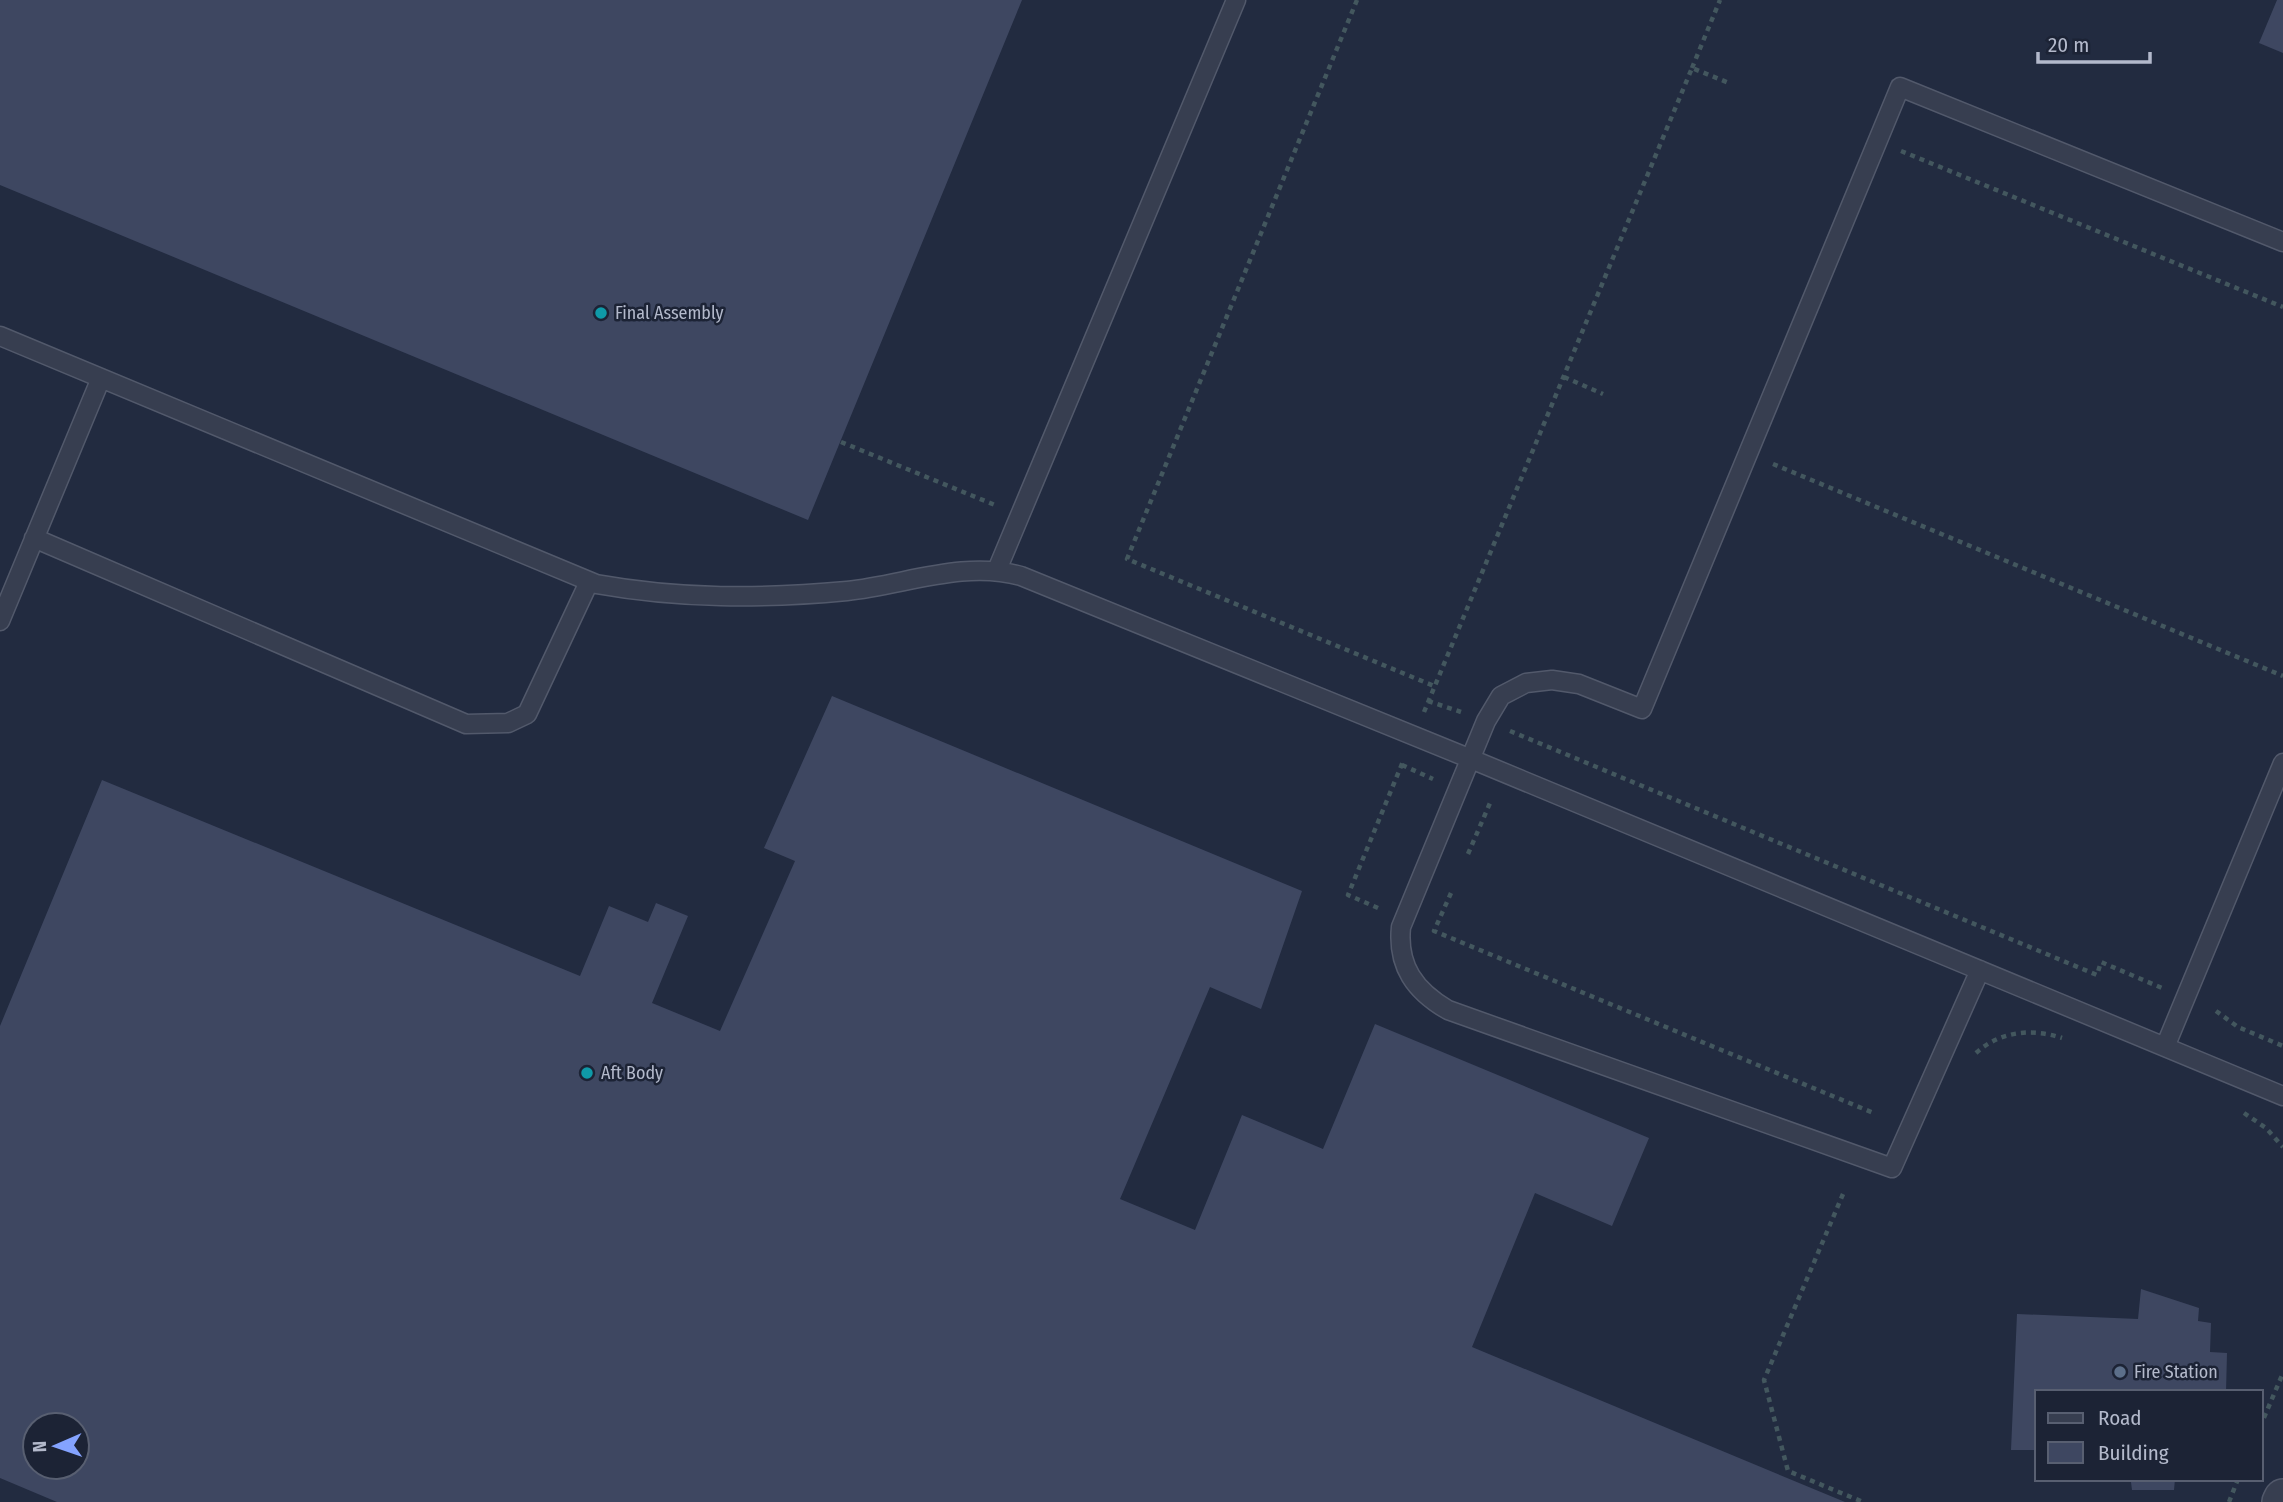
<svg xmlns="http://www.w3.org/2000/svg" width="2283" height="1502" viewBox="0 0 2283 1502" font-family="'Fira Sans Condensed',sans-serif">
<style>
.building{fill:#3e4761;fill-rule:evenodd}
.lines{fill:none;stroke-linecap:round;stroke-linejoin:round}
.service-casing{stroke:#52596b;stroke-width:21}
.minor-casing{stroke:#52596b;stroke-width:40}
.path{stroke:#43575e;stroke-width:4.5;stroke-dasharray:5 5;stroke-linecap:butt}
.service{stroke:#373e50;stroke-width:18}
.minor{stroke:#373e50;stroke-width:37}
.culture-dot{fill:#0f9aa8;stroke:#1c2335;stroke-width:2.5}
.service-dot{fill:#5c6f8a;stroke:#1c2335;stroke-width:2.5}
.labels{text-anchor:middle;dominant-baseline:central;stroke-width:5;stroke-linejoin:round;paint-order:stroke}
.poi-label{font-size:18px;fill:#b3b9cb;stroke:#1c2335;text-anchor:start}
</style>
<rect width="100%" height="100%" fill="#222b40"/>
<path class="building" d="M0 0H1022L808 520 0 185Z
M2277 0H2283V53L2259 43Z
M832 696 1302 891 1261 1009 1210 987 1120 1199 1195 1230 1242 1115 1323 1149 1375 1024 1649 1138 1612 1226 1535 1193 1472 1347 1845 1502H57L0 1478V1026L102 780 580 976 609 906 648 922 656 903 688 916 652 1003 720 1031 795 861 764 848ZM35 1425H77V1467H35Z
M2141 1289 2199 1308 2198 1321 2211 1323 2210 1352 2227 1353 2226 1392H2036V1450H2011L2017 1314 2138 1319Z
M2124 1479H2175L2174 1490H2132L2131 1482Z"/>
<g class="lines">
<g class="service-casing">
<path id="service" d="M0 336 596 584C680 599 761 599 847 591 905 585 963 560 1021 576L1471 759 2283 1096
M34 538 466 724 508 723 527 714 589 582
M997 570 1236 0
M0 621 101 378
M1980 970 1892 1168 1448 1010C1415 991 1397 966 1401 927L1486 721 1501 696 1526 683 1552 680 1579 684 1642 709 1900 87 2283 242
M2165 1047 2283 763"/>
</g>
<g class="minor-casing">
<path id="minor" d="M2281 1502 2283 1498"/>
</g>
<path class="path" d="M1357 0 1127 559 1434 686
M1692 68 1720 0
M1901 151 2283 307
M1564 377 1603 394
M841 442 995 505
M1773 464 2283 676
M1428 701 1461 712
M1424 712 1692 68 1729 83
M1510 731 2097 975 2101 962 2162 988
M1402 765 1433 779
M1468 854 1490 803
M1451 893 1434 931 1876 1114
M1378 908 1348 895 1404 759
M2216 1011 2238 1027 2283 1046
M1976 1053C2000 1031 2032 1028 2062 1038
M2244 1113 2266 1128 2283 1147
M1843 1194 1764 1380 1788 1471 1863 1502
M2260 1427 2283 1373
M2229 1502 2238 1479"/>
<use href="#service" class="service"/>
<use href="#minor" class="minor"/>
</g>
<g class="culture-dot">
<circle cx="601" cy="313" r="7"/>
<circle cx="587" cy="1073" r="7"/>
</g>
<circle class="service-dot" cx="2120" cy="1372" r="7"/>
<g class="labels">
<g class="poi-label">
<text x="615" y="313">Final Assembly</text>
<text x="601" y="1073">Aft Body</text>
<text x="2134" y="1372">Fire Station</text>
</g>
</g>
<rect x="2035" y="1390" width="228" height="91" fill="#1c2335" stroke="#585f71" stroke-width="2"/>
<rect x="2048" y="1413" width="35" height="10" fill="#373e50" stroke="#585f71" stroke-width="2"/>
<text x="2098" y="1425" font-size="21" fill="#b3b9cb">Road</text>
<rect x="2048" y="1442" width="35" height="21" fill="#3e4761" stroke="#585f71" stroke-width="2"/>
<text x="2098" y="1460" font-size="21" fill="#b3b9cb">Building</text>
<g transform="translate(56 1446) rotate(268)"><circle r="33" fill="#1c2335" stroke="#585f71" stroke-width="2"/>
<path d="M0-5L12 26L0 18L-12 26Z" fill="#84a3ff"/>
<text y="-10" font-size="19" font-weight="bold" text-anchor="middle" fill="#b3b9cb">N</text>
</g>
<path d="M2038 52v10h112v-10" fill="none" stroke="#b3b9cb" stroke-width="3.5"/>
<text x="2048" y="52" font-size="21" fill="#b3b9cb" stroke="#1c2335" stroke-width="5" paint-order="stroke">20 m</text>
</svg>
